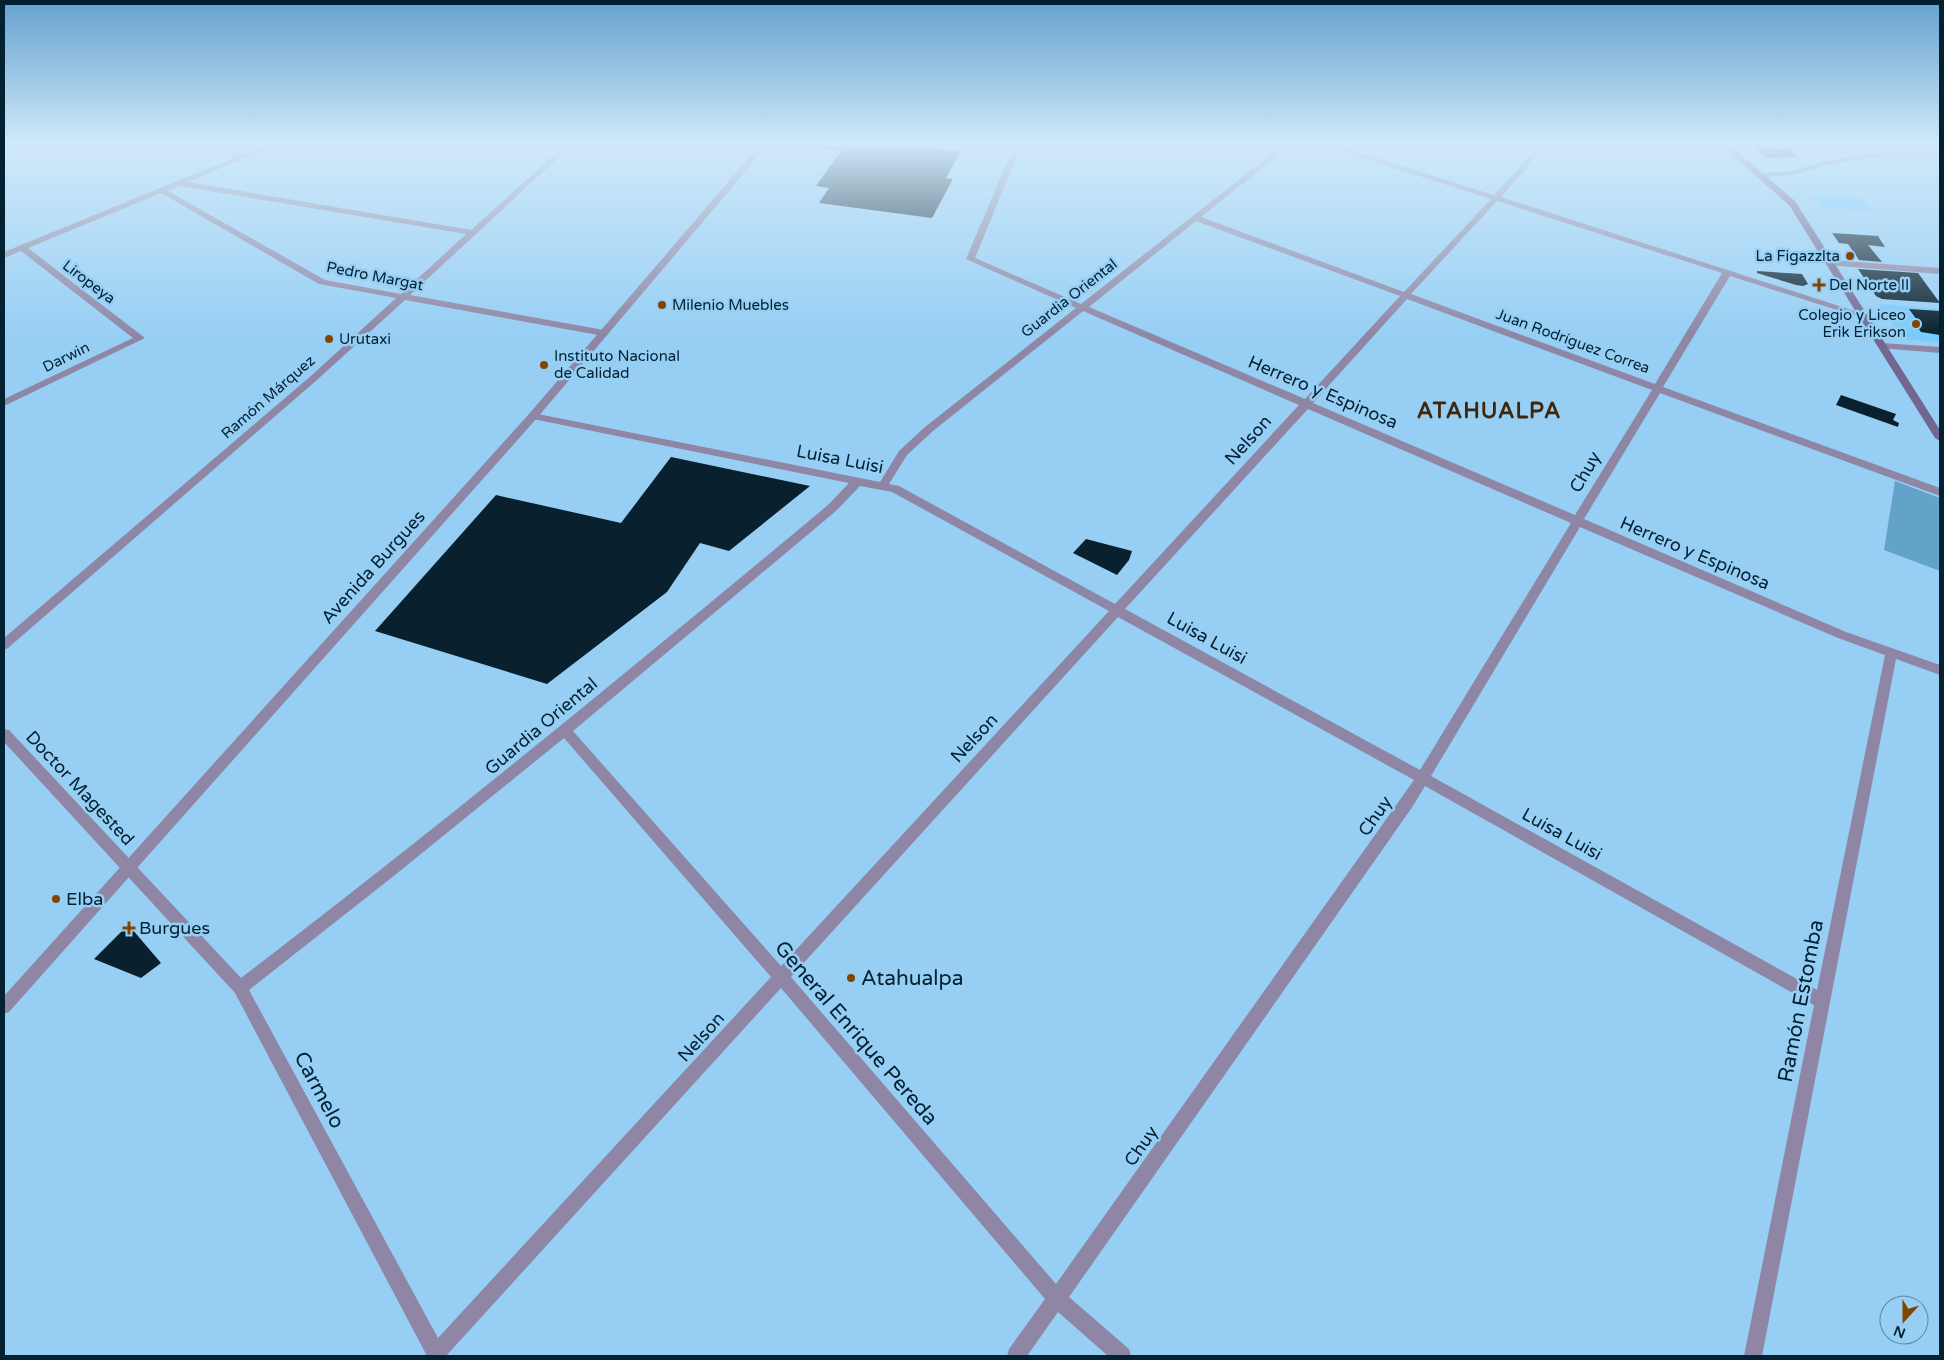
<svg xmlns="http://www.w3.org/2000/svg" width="1944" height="1360" viewBox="0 0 1944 1360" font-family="'Varela Round',sans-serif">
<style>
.built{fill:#79cbfe}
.green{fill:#63a2c9}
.building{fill:#09212e}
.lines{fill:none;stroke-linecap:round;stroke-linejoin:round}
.minor{fill:#8e86a4;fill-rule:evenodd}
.tertiary{fill:#8e86a4;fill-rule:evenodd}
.secondary{fill:#736791;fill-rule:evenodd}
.poi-dot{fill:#824403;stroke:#97cff4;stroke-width:2}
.labels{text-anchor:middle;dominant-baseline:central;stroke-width:5;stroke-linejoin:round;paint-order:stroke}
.far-poi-label{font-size:15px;fill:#022133;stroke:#97cff4;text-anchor:start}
.far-street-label{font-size:15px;fill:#022133;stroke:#97cff4}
.street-label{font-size:18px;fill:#022133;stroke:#97cff4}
.poi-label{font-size:18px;fill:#022133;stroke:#97cff4;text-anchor:start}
.near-poi-label{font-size:21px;fill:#022133;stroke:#97cff4;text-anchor:start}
.near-street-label{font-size:21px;fill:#022133;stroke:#97cff4}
.district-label{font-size:22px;font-weight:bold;letter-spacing:1px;fill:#43250a;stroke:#97cff4}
</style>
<rect width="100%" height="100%" fill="#97cff4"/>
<path class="built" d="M1812 196 1862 199 1872 212 1821 208Z
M1879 304 1940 309V342L1902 339Z"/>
<path class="green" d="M1895 481 1940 498V571L1884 550Z"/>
<path class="building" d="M811 146H917L961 151 946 178 953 179 932 218 819 203 829 188 816 186 841 151 810 147Z
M1753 146H1771L1775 149 1788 148 1798 157 1766 158Z
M1832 233 1878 236 1885 247 1868 245 1882 262 1859 260 1848 244 1839 243Z
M1858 269 1918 273 1940 303 1882 299 1876 296Z
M1757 271 1802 274 1808 284 1803 286 1796 285 1757 273Z
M1909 309 1940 311V335L1921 332 1917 326 1922 327Z
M1841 395 1896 414 1893 420 1899 423 1898 427 1836 405Z
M671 457 810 486 729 551 700 543 667 592 547 684 375 631 496 495 621 523Z
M1086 539 1132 551 1129 560 1117 575 1073 553Z
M132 929 161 963 141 978 94 959 122 931Z"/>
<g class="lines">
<path class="minor" d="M220 146H228L243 154 265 146H274L188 182 471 230 564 146H571L410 295 604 330 609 333 604 336 405 300 318 379 8 648 4 650V638L312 375 396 298 319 284 161 193 28 248 145 338 4 406V399L133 338 21 251 4 258V252L236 157ZM180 186 466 234 401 294 325 280 168 191Z
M1014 146H1021L975 258 1081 304 1282 146H1290L1201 217 1404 292 1491 199 1330 148V146H1339L1494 195 1539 146H1546L1501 197 1867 315 1862 318 1859 317 1730 276 1663 387 1940 488V496L1660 393 1584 519 1846 632 1940 665V675L1896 659 1762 1356H1744L1814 1005 1425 786 1413 806 1069 1297 1129 1349 1131 1356H1108L1058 1312 1027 1356H1007L1009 1349 1045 1299 781 988 446 1356H425L426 1354 235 993 4 742V729L9 730 241 978C441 825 635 666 828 505L849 483 533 419 528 416 529 414 533 413 880 482 899 451 925 427 1076 308 966 259ZM1497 201 1722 273 1655 384 1411 294ZM1196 221 1400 296 1305 399 1089 307ZM1407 299 1652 390 1575 515 1313 403ZM1083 311 1299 405 1115 604 899 486 889 484 907 455 933 431ZM1308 409 1571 523 1420 770 1125 609ZM860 486 892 492 1109 611 781 966 573 731 836 511ZM1580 527 1838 638 1885 655 1817 990 1431 776ZM1118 617 1414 780 1056 1284 791 977ZM564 738 771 977 438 1338 249 990 395 875Z
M1889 151H1940V155H1889L1827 165 1793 175 1761 177 1757 175 1761 173 1792 171 1826 161Z
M1830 260 1940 268V274L1827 265V261Z
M1882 343 1940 347V353L1879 348V344Z"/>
<path class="tertiary" d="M759 146H767L537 418 9 1012 4 1014V996L529 414Z"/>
<path class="secondary" d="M1722 146H1730L1795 201 1940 430V441L1935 438 1789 205Z"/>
</g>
<linearGradient id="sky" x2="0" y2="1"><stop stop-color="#66a1d0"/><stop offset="0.43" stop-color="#d0e9fa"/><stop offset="1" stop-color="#d0e9fa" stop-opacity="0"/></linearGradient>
<rect width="1944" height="336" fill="url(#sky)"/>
<g class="poi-dot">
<circle cx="1850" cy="256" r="5"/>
<path d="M1816.5 277.5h5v5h5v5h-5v5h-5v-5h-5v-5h5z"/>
<circle cx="662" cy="305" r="5"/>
<circle cx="1916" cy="324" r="5"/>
<circle cx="329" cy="339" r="5"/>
<circle cx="544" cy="365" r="5"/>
<circle cx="56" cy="899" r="5"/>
<path d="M126.5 920.5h5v5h5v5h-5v5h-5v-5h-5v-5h5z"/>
<circle cx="851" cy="978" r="5"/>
</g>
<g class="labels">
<g class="far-poi-label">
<text x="1840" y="256" text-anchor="end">La Figazzlta</text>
<text x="1829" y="285">Del Norte II</text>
<text x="672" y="305">Milenio Muebles</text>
<text x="1906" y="315" text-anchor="end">Colegio y Liceo<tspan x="1906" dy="17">Erik Erikson</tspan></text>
<text x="339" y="339">Urutaxi</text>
<text x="554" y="356">Instituto Nacional<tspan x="554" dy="17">de Calidad</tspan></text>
</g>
<g class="far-street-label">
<text transform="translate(375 276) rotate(11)">Pedro Margat</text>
<text transform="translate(89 282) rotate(37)">Liropeya</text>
<text transform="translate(1069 298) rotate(-38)">Guardia Oriental</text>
<text transform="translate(1573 341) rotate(20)">Juan Rodríguez Correa</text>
<text transform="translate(66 357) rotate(-26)">Darwin</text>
<text transform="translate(268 397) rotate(-41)">Ramón Márquez</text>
</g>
<g class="street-label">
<text transform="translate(1323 392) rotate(23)">Herrero y Espinosa</text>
<text transform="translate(1248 440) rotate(-48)">Nelson</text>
<text transform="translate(840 459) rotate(11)">Luisa Luisi</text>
<text transform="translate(1585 472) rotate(-60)">Chuy</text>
<text transform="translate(1695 553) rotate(23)">Herrero y Espinosa</text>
<text transform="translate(373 567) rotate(-48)">Avenida Burgues</text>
<text transform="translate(1207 638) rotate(29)">Luisa Luisi</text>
<text transform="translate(541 726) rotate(-40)">Guardia Oriental</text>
<text transform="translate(974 738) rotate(-47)">Nelson</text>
<text transform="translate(80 788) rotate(47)">Doctor Magested</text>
<text transform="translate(1375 816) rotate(-55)">Chuy</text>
<text transform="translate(1562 834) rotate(29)">Luisa Luisi</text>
<text transform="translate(701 1037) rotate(-48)">Nelson</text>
<text transform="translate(1141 1146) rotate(-55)">Chuy</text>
</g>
<g class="poi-label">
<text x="66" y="899">Elba</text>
<text x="139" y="928">Burgues</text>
</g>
<g class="near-poi-label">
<text x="861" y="978">Atahualpa</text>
</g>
<g class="near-street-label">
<text transform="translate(1801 1001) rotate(-79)">Ramón Estomba</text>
<text transform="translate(856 1033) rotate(49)">General Enrique Pereda</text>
<text transform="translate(319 1090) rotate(62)">Carmelo</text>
</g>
<g class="district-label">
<text x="1489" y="411">ATAHUALPA</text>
</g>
</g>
<rect width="1944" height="1360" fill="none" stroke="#022133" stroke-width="10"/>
<g transform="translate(1904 1320) rotate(201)"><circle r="24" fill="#97cff4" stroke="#5b89a7"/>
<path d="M0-4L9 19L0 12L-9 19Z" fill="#824403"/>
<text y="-8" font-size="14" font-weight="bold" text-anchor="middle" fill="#022133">N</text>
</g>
</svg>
